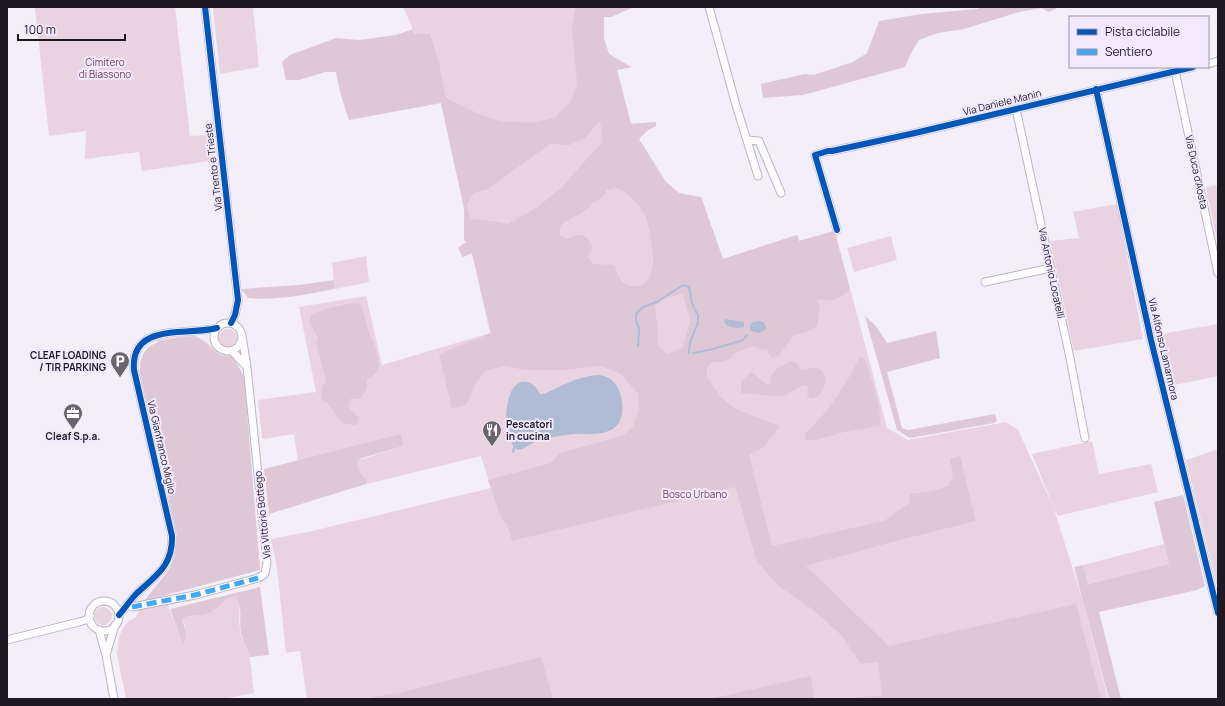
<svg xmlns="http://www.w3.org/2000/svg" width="1225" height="706" viewBox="0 0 1225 706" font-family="Manrope,sans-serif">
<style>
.green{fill:#ead3e0}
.forest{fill:#dfc8d5;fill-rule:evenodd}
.water{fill:#afbcd4}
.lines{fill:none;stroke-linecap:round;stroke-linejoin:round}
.stream{stroke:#afbcd4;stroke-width:2}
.minor-casing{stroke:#bbb6c1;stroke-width:9}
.minor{stroke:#fdfcfe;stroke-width:7}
.quiet{stroke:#3fa9f5;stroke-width:5;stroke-dasharray:10 5;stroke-linecap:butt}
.cycleway-casing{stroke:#f2e9fe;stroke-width:8}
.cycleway{stroke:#0057b8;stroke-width:6}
.labels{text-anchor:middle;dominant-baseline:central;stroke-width:4;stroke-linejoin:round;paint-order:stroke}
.park-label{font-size:10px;fill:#723e54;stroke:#f2e9fe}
.street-label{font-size:10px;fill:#1f1926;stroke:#f2e9fe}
.poi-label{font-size:10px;font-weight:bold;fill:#1f1926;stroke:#f2e9fe;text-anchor:end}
</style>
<rect width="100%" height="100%" fill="#f3eef9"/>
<path class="green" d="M40 7H175L190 136 208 135 210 161 142 171 139 152 85 159 86 131 49 136 35 8Z
M213 7H253L259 67 220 74Z
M403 7H602L604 17V39L609 54 631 67 617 70 631 124 656 122V126L648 130 587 185 639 139C647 153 665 187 680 193 686 196 695 196 701 197L723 259 797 235 799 241 835 231 887 428 908 440 1006 422 1018 430 1054 508 1032 454 1092 441 1099 474 1151 464 1158 492 1058 516 1054 509 1083 601 1108 699H307L300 651 286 653 277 568 271 539 308 532 491 488 481 456 366 484 367 481 359 470 357 465 359 460 404 446 401 434 298 462 294 434 262 439 258 400 316 392 299 307 366 296 382 365 490 333 472 253 463 257 458 248 466 242 464 240V208L441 103 413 29Z
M1218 185V246L1206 187Z
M1117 204 1143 339 1074 351 1050 241 1079 238 1073 212Z
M891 236 897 260 854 272 847 248Z
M366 256 369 282 335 289 332 263Z
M1218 324V376L1170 386 1156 335Z
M219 338a9 9 0 1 1 18 0a9 9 0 1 1-18 0Z
M193 335 205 341 221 355 233 356 244 377 260 570 166 595 169 609 183 643 186 627 182 620C191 612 204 617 214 610 223 605 224 599 235 596L240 603 239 621 241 636 249 650 254 693 223 699H126L117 654 119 637 123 628 129 621 135 618 145 600 170 568 175 559 177 535 139 371 159 340Z
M1218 449V590L1186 460Z
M1164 544 1169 564 1087 584 1083 565Z
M94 616a9 9 0 1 1 18 0a9 9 0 1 1-18 0Z"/>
<path class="forest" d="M576 7H634L611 17H604V39L609 54 631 67 617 70 631 124 656 122V126L648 130 639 139 666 182 679 193 701 197 723 259 797 235 799 241 834 231 850 290C838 300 833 302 817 299L820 308 817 326 809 331 792 336 787 345 779 356 771 357 766 349 762 350 753 346 735 353 731 358 722 362H712L707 368V377L720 396 735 409 780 426 764 447 749 455 772 546 884 521 909 503 910 494 933 491 948 486 953 477 950 459 960 456 976 521 896 541 806 566 889 646 1076 604 1101 699H847L882 695 878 662 861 664 841 635 812 609 780 587 757 562 735 486V487L512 541 507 524 501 518 488 480 551 463 560 453 622 436 633 427 639 407 638 394 621 374 600 366 565 370H525L504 366 485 371 475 385 466 405 452 409 439 354 491 333 472 253 463 257 458 248 466 242 464 240V208L441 103 349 120 340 92 336 72H325L299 80H286L282 62 290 55 336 38 359 40 396 35 413 29 414 34H430L439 63 446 98 479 114 500 121 530 123 555 118 571 101 577 84 572 27ZM600 121 603 141 562 187 539 206 508 224 491 221 470 219 467 204 474 193 488 189 550 144 570 145 585 138ZM616 188C627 190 639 205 645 215 649 222 653 251 653 260 653 265 652 274 649 278 643 289 624 289 619 277 617 274 616 269 615 265 605 263 591 269 588 256 589 253 592 251 592 247 591 240 583 233 576 235 573 236 570 238 567 239L560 235C555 218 585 218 592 203L602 198 607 190ZM683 294 690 321 683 347 668 354 658 346V330L655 306 666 298Z
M983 7H1055L1056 9 1048 12 1042 8 1019 12 964 29 938 33 919 40 912 51 905 67 803 95 763 98 761 84 805 74 814 75 853 62 867 53 879 21 921 14 977 9Z
M334 280 335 289C306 294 277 301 248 298L241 289 299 285Z
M353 303H360C364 312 366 321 368 330 372 340 382 358 378 369 376 375 372 376 367 379V387L361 399H350L348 407 359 418 356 425C331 425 338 407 322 400 321 393 322 386 326 380L316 343 318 337 309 322 311 315C327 307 337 307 353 303Z
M865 316 875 325 887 343 936 331 940 358 887 372 902 428 908 430 995 414 997 421 994 423 910 438 897 430Z
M193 336C206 340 209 349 220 355 223 357 229 356 233 357L244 377 260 570 145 600C165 575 176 568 177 535L140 371C139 338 169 340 193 336Z
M860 357 864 358C870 374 883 410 880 426L844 432 816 440H806L804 434C826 416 847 383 860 357Z
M792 361 798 364 801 370C806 369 813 367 817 368 829 371 826 388 819 395 817 397 812 398 810 399L807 396 808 386 803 385 784 396H771L741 393V381L752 372 767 385 772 384C766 372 783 365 792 361Z
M401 434 404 446 362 458 359 460 357 465 359 470 367 481 366 484 269 514 264 469Z
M1183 495 1205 586 1197 590 1099 612 1121 699H1109L1074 567 1083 565 1088 584 1169 564 1154 502Z
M260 587 269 655 250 657C249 649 244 644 242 636 237 622 245 609 235 596 223 599 219 609 209 613 199 618 191 612 182 620 186 629 188 634 183 644L170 609Z
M541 657 553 698 374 699 373 697 403 692Z
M811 676 814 699H710Z"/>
<path class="water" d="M725 319 744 322V327C738 329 728 328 724 322Z
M758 321 764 322 766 328 765 330 759 333 751 331 750 328 751 323Z
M597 375C601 375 605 376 609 378 624 387 629 421 611 430 599 436 587 433 575 434 570 434 565 435 560 436 551 437 541 439 533 443 529 445 522 451 517 449 513 448 512 443 511 440 507 430 505 417 507 407 508 400 510 392 514 387 523 376 535 383 540 394H544C562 386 576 377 597 375Z"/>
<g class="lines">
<path class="stream" d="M691 299 694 308
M660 300 683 285 689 287 691 298
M695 310 698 315V320
M638 346 639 328 636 321V314L643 307 659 301
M689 353C688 342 695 332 698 322
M693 353 713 349 743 340 747 335
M513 452 514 447"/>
<g class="minor-casing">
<path id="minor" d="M205 7 238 300 235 315 231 323
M709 7 736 105 758 176
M1208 64 1218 61
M1175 71 1218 273
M1096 89 1151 340 1218 613
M1016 109 1070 358 1085 438
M747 140 759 141 781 193
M837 230 815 155 828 151H832L915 133 1193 67
M985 282 1051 268
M214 337a14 14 0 1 1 28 0a14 14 0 1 1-28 0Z
M232 351 246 366
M89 616a15 15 0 1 1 30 0a15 15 0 1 1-30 0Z
M132 607 195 595 258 578 265 574 267 562 247 367 242 336
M119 615C125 608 131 599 137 593 157 575 173 565 172 536L134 370C130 322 187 336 217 328
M99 630 106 655 114 699
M7 640 79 622 86 620 90 616
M106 655 115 625"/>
</g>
<use href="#minor" class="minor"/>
<path class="quiet" d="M132 607 195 595 258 578"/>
<g class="cycleway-casing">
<path id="cycleway" d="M205 7 238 300 235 315 231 323
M1096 89 1151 340 1218 613
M837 230 815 155 828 151H832L915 133 1193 67
M119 615C125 608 131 599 137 593 157 575 173 565 172 536L134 370C130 322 187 336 217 328"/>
</g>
<use href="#cycleway" class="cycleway"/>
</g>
<defs>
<g id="parking-pin" transform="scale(1)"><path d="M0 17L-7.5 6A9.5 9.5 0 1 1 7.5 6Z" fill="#696470" stroke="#f2e9fe"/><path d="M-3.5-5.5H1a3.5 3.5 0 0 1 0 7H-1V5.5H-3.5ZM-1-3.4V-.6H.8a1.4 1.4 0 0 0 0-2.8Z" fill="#fff"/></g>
<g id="office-pin" transform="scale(1)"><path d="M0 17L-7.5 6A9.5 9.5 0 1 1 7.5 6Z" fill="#696470" stroke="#f2e9fe"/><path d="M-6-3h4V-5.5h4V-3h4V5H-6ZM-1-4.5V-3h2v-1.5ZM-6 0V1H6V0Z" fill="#fff"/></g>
<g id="restaurant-pin" transform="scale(1)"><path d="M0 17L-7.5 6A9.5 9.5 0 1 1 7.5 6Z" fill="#696470" stroke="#f2e9fe"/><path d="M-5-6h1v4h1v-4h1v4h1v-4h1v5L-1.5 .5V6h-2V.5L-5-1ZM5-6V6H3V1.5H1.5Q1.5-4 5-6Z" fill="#fff"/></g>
</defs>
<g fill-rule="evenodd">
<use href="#parking-pin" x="120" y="361"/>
<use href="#office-pin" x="73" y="413"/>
<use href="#restaurant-pin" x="492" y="430"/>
</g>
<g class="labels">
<g class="park-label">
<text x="105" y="62">Cimitero<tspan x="105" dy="12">di Biassono</tspan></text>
<text x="695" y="494">Bosco Urbano</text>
</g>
<g class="street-label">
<text transform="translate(1002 102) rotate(-14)">Via Daniele Manin</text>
<text transform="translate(213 167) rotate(-97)">Via Trento e Trieste</text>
<text transform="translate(1197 172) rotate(78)">Via Duca d'Aosta</text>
<text transform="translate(1052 273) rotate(78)">Via Antonio Locatelli</text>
<text transform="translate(1164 349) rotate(77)">Via Alfonso Lamarmora</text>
<text transform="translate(162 447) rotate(77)">Via Gianfranco Miglio</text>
<text transform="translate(262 515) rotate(-96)">Via Vittorio Bottego</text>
</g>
<g class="poi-label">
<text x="106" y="355">CLEAF LOADING<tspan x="106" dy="12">/ TIR PARKING</tspan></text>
<text x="506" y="424" text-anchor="start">Pescatori<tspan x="506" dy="12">in cucina</tspan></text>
<text x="73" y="436" text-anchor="middle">Cleaf S.p.a.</text>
</g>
</g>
<rect width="1225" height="706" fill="none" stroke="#1f1926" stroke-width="16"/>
<rect x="1069" y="16" width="140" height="52" fill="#f2e9fe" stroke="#9e96a8"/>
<rect x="1077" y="29" width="20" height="6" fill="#0057b8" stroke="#9e96a8"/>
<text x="1105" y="36" font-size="12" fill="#1f1926">Pista ciclabile</text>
<rect x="1077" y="49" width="20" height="6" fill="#3fa9f5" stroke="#9e96a8"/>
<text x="1105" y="56" font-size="12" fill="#1f1926">Sentiero</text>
<path d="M18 34v6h107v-6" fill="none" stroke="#1f1926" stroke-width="2"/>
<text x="24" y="34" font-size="12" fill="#1f1926" stroke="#f2e9fe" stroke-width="3" paint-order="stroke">100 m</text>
</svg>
